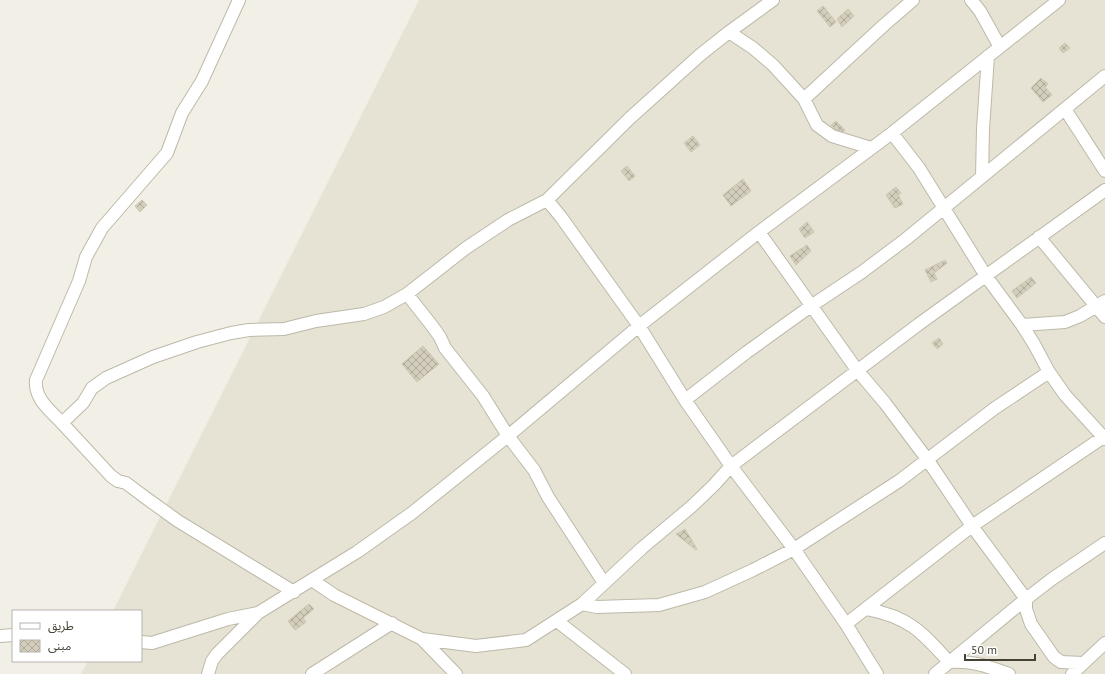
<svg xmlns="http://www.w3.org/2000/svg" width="1105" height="674" viewBox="0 0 1105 674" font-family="'PT Sans','Noto Sans Arabic',sans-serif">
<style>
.residential{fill:#e6e3d4}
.building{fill:url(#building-cross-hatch);stroke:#cec6af}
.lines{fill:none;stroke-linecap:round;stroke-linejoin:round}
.minor-casing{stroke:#bdb9a9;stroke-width:14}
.minor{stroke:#fff;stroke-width:12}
</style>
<defs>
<pattern id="building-cross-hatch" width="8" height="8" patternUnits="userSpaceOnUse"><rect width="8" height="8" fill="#d3cdbc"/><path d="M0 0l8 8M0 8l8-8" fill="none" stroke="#ada89a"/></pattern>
</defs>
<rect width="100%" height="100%" fill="#f2f0e6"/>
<path class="residential" d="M419 0H1105V674H81L88 661H141V611H113Z"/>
<path class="building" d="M823 6 836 22 830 27 817 11Z
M848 9 854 16 842 27 837 19Z
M1065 43 1070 48 1063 53 1059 48Z
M1041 78 1048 84 1045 87 1052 95 1043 102 1031 88Z
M836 121 845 130 843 132 835 129 831 125Z
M693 136 700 145 691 152 684 143Z
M627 166 635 176 629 181 621 171Z
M743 179 751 191 731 206 723 195Z
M896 187 901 193 898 195 903 204 895 208 886 195Z
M142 200 147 205 140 212 135 206Z
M807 222 814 232 805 238 799 229Z
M807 245 811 251 796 265 790 256Z
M945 260 947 263 934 273 937 279 931 282 925 270Z
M1031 277 1036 283 1017 298 1012 291Z
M939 338 943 344 937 349 932 343Z
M423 346 439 364 417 382 402 364Z
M685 529 697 549 696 550 676 534Z
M309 604 314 609 303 618 306 622 295 630 288 621Z"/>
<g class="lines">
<g class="minor-casing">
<path id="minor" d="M773 0 729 32 700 55 630 118 547 200 561 217 639 326 685 400 731 466 794 549 846 624 877 674
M971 0 980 11 1000 47
M729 32 753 48 773 65 804 99 817 125 832 136 871 148
M804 99 884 25 913 0
M1065 109 1105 171
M892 133 919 168 986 276 1022 325 1034 344 1049 372 1065 395 1105 439
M982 177 983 129 988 56
M759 232 857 370 885 403 927 459 972 526 1026 599V609L1031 624 1054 657 1061 662 1083 663
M1039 237 1105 317
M407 294 433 327 440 337 445 348 483 396 508 436 534 470 548 497 604 583
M1022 325 1065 322 1080 316 1105 301
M685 400 747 352 811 306 862 272 906 239 1105 76
M62 423C51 411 34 399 36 380L79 281 86 257 102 228 167 153 182 113 202 81 239 0
M312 580 334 595 422 639 456 674
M294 592 178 521 146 498 126 483 118 481 111 476 62 423 83 403 92 388 106 378 153 357 197 342 231 333 249 330 284 329 316 321 364 314 384 307 407 294 466 248 508 220 547 200
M582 604 597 607 659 605 705 592 753 570 794 549 899 481 995 408 1049 372
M867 609C909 617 922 632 949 662 971 660 989 667 1009 674
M557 621 625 674
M846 624 972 526 1105 436
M0 636 13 635
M422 639 476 646 526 640 582 604 642 548 691 507 714 485 731 466 919 324 1105 190
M141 642 152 643 228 619 258 613 357 552 412 513 508 436 639 326 759 232 892 133 1059 0
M208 674 212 661 217 654 258 613
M312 674 392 623
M935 674 1026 599 1052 579 1105 543
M1072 674 1105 643"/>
</g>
<use href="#minor" class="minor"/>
</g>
<rect x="12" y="610" width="130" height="52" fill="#ffffff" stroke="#b5b3ae"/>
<rect x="20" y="623" width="20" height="6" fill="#ffffff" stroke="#b5b3ae"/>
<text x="48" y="630" font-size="12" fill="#454135">طريق</text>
<rect x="20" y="640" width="20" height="12" fill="url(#building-cross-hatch)" stroke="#b5b3ae"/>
<text x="48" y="650" font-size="12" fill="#454135">مبنى</text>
<path d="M965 654v6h70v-6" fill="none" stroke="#454135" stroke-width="2"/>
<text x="971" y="654" font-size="12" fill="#454135" stroke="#ffffff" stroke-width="3" paint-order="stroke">50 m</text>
</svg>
